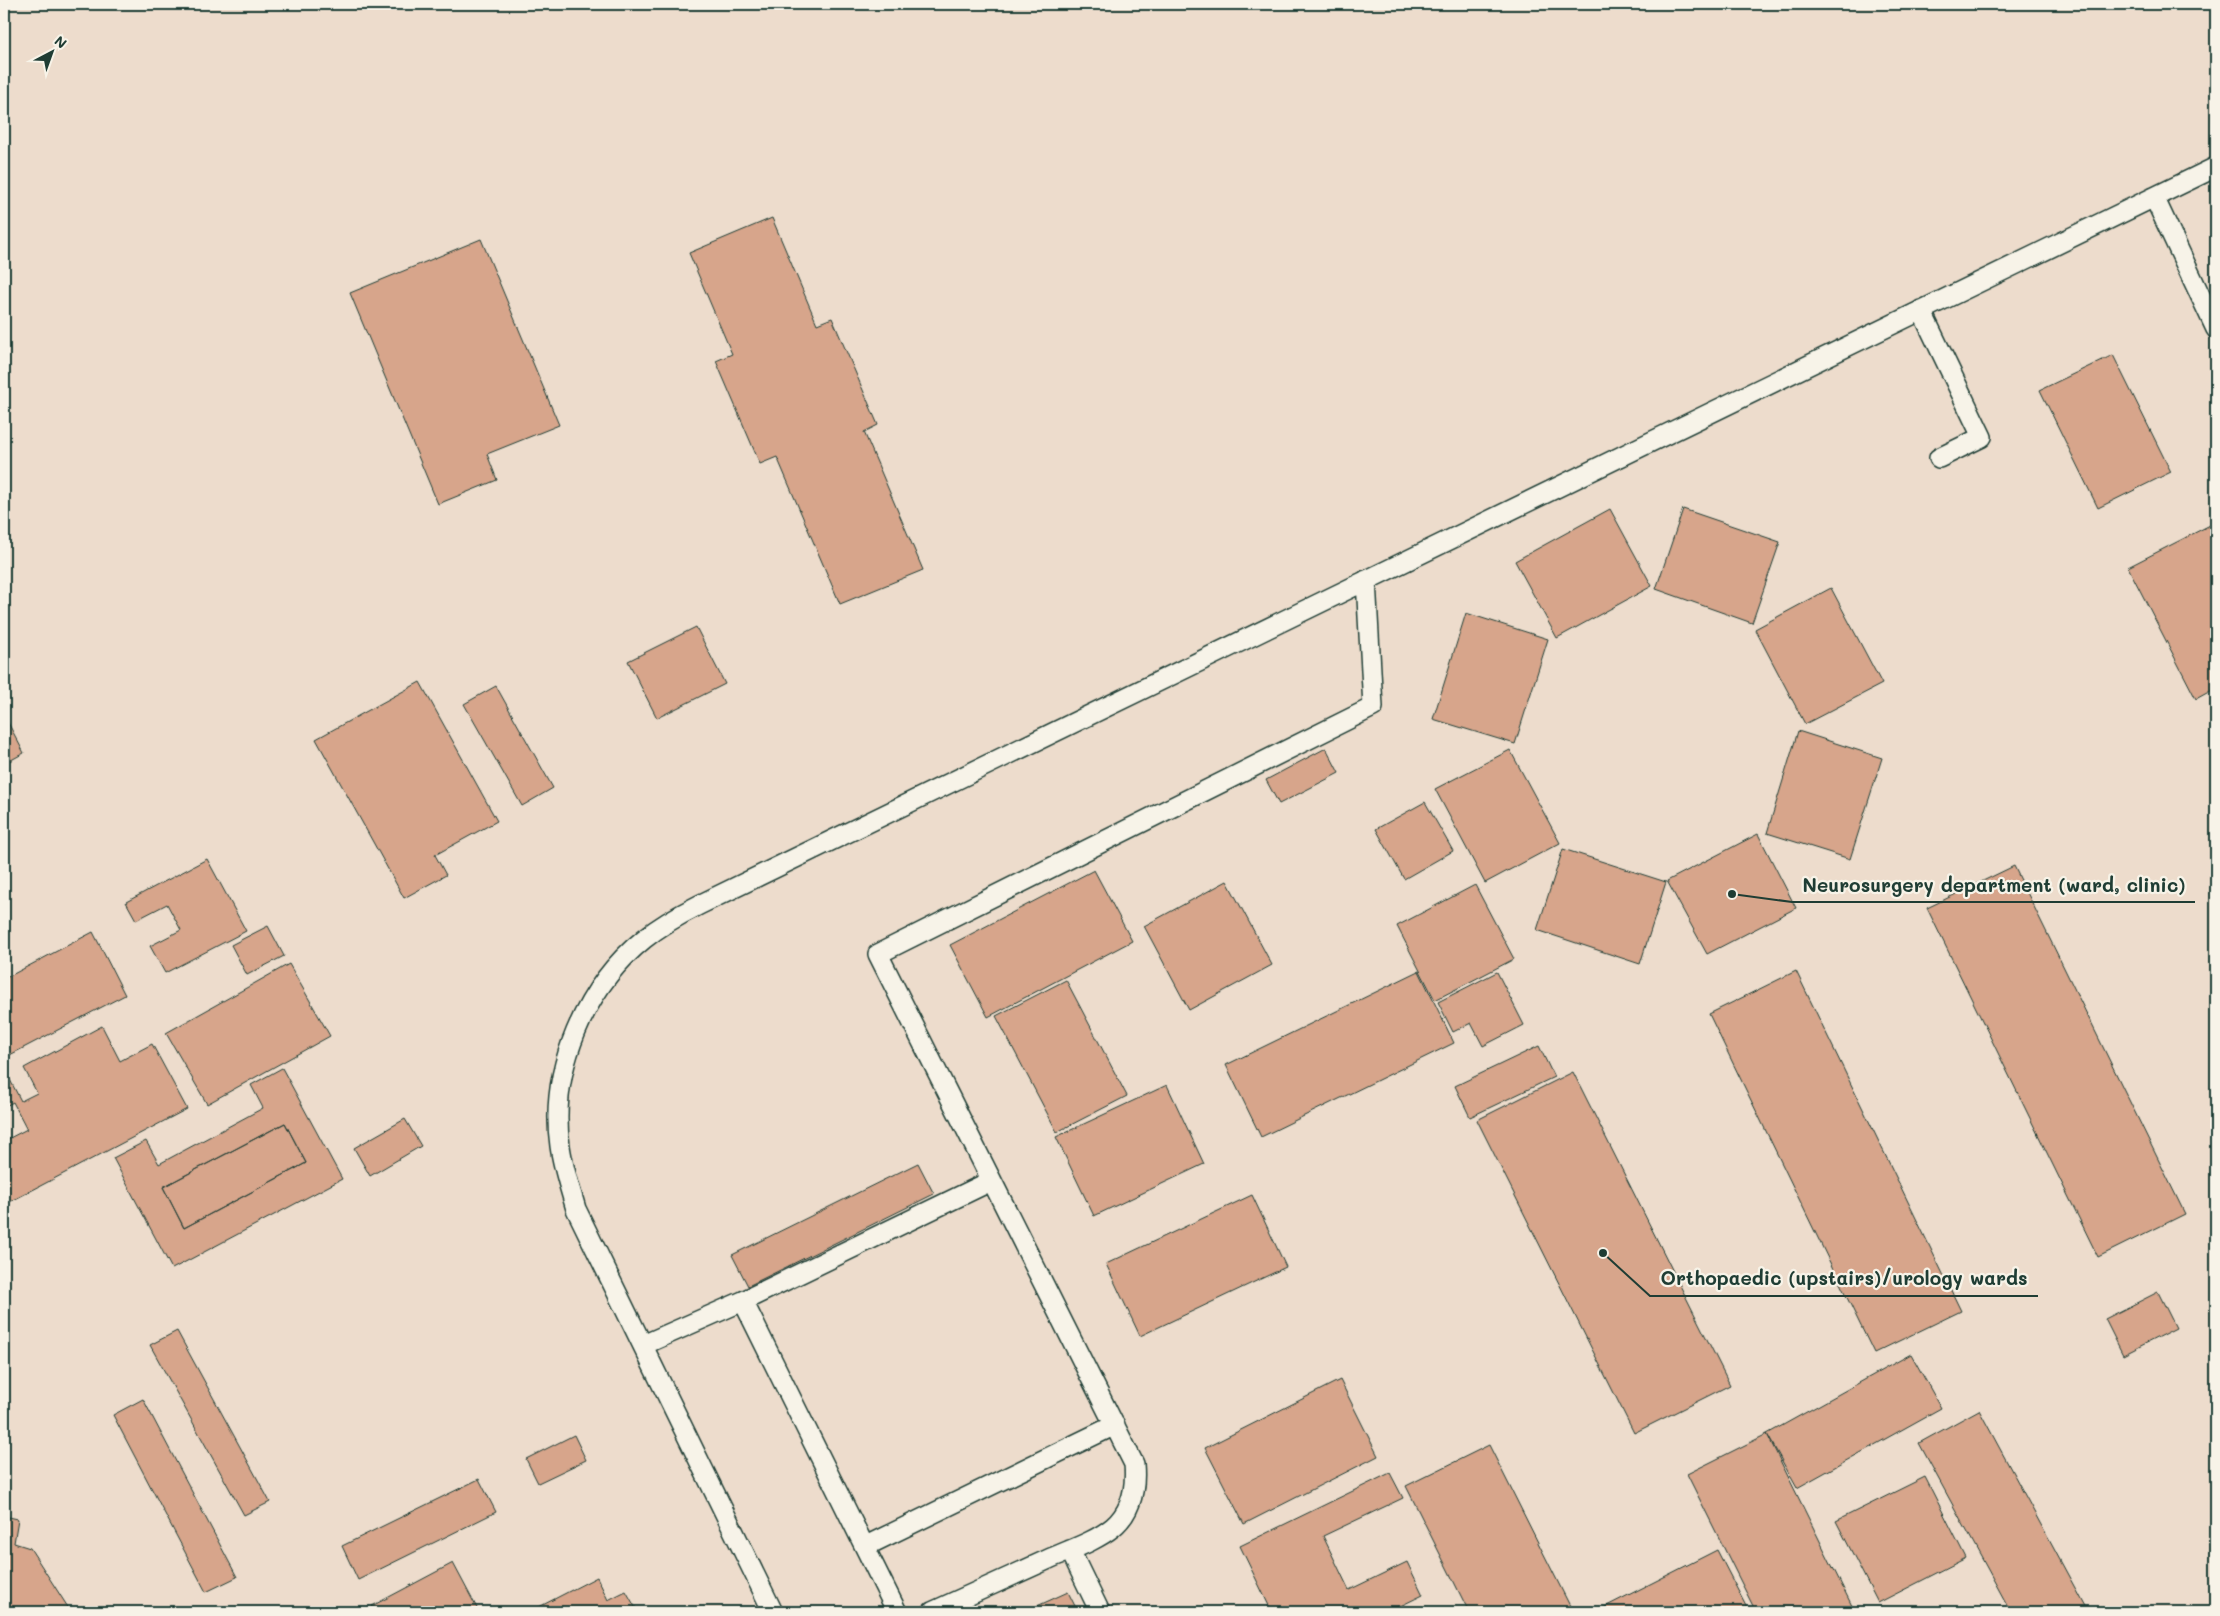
<svg xmlns="http://www.w3.org/2000/svg" width="2220" height="1616" viewBox="0 0 2220 1616" font-family="Mali,sans-serif">
<style>
.built{fill:#eddccc}
.building{fill:#d7a58b;stroke:#1f3d34;fill-rule:evenodd}
.lines{fill:none;stroke-linecap:round;stroke-linejoin:round}
.service-casing{stroke:#1f3d34;stroke-width:22}
.service{stroke:#f7f3e8;stroke-width:19}
.leader{fill:none;stroke:#1f3d34;stroke-width:2}
.callout-dot{fill:#1f3d34;stroke:#f7f3e8;stroke-width:2}
.callout-label{font-size:19px;text-anchor:middle;font-weight:bold;fill:#1f3d34;stroke:#f7f3e8;stroke-width:4.5;stroke-linejoin:round;paint-order:stroke}
</style>
<rect width="100%" height="100%" fill="#f7f3e8"/>
<filter id="ink" filterUnits="userSpaceOnUse"><feTurbulence type="fractalNoise" baseFrequency=".02" numOctaves="2"/><feDisplacementMap in="SourceGraphic" scale="10" xChannelSelector="R" yChannelSelector="G"/><feConvolveMatrix kernelMatrix="1 2 1 2 8 2 1 2 1" color-interpolation-filters="sRGB"/></filter>
<g filter="url(#ink)">
<path class="built" d="M4 4H2216V1612H4Z"/>
<path class="building" d="M772 218 817 324 832 318 878 425 864 432 923 570 840 604 777 457 760 464 716 361 732 354 689 253Z
M481 239 559 425 487 454 497 480 438 504 350 293Z
M2113 355 2171 472 2098 508 2040 390Z
M1610 509 1652 586 1557 638 1515 561Z
M1683 509 1780 542 1752 623 1656 589Z
M2216 522V688L2196 699 2128 567Z
M1831 588 1882 684 1805 724 1755 629Z
M1466 613 1548 639 1515 744 1433 719Z
M696 627 725 684 657 718 628 661Z
M420 682 497 821 435 855 446 875 404 898 316 739Z
M496 686 553 788 522 806 464 704Z
M4 715 24 753 4 764Z
M1798 731 1882 758 1850 859 1767 833Z
M1326 748 1339 773 1279 804 1266 780Z
M1510 750 1560 843 1485 883 1435 789Z
M1425 802 1453 851 1404 879 1376 829Z
M1758 834 1796 908 1707 954 1667 881Z
M1563 849 1666 882 1640 964 1537 930Z
M207 859 246 931 165 973 150 946 181 930 167 904 136 920 126 902Z
M2014 866 2185 1214 2098 1257 1927 908Z
M1094 870 1132 941 988 1017 950 945Z
M1227 881 1272 965 1189 1010 1144 926Z
M1475 885 1514 959 1435 1000 1397 926Z
M268 926 284 956 247 975 231 945Z
M93 932 125 995 4 1058V979Z
M289 964 330 1036 207 1104 166 1033Z
M1419 971 1454 1043 1261 1137 1226 1065Z
M1796 971 1961 1311 1874 1353 1709 1014Z
M1497 972 1524 1025 1483 1046 1471 1023 1453 1032 1438 1002Z
M1066 980 1127 1096 1057 1132 996 1016Z
M102 1026 120 1061 152 1044 187 1109 4 1205V1141L27 1129 13 1102 4 1107V1078L8 1076 21 1101 37 1093 24 1068Z
M1539 1046 1554 1077 1470 1117 1455 1086Z
M282 1068 342 1179 172 1269 113 1158 146 1141 159 1164 263 1108 251 1085ZM285 1123 306 1163 184 1228 163 1187Z
M1573 1072 1730 1385 1634 1433 1477 1120Z
M1167 1085 1204 1164 1094 1216 1056 1137Z
M405 1119 421 1146 370 1176 354 1148Z
M285 1123 306 1163 184 1228 163 1187Z
M918 1163 934 1194 748 1286 732 1255Z
M1252 1195 1286 1267 1140 1336 1106 1264Z
M2158 1292 2176 1328 2123 1355 2105 1319Z
M177 1331 270 1502 244 1515 150 1345Z
M1911 1354 1941 1408 1797 1488 1767 1434Z
M1340 1380 1378 1456 1244 1524 1205 1448Z
M143 1399 237 1577 206 1592 113 1415Z
M1979 1410 2088 1612H2011L1919 1443Z
M1767 1434 1855 1612H1756L1687 1474Z
M574 1435 586 1460 538 1483 526 1459Z
M1489 1445 1573 1612H1469L1406 1486Z
M1390 1473 1403 1498 1323 1536 1349 1590 1407 1562 1423 1595 1388 1612H1272L1240 1546Z
M1925 1477 1966 1558 1878 1603 1836 1521Z
M479 1479 496 1512 358 1580 342 1546Z
M4 1516 18 1519 14 1543 30 1548 71 1612H4Z
M1717 1550 1749 1612H1595Z
M453 1563 479 1612H375L372 1606Z
M597 1577 608 1600 626 1591 638 1612H537L535 1609Z
M1068 1592 1078 1612H1038L1035 1607Z"/>
<g class="lines">
<g class="service-casing">
<path id="service" d="M2154 197 2216 329
M1921 310 1982 437 1939 458
M743 1301 897 1612
M643 1345 743 1301 991 1181
M866 1546 1115 1425
M1070 1550 1100 1612
M773 1612 576 1209C570 1188 563 1168 560 1146 549 1070 585 987 644 939 661 925 679 915 699 905L2216 167
M932 1612C972 1594 1012 1576 1051 1558 1072 1549 1096 1541 1113 1527 1132 1511 1136 1487 1134 1464L878 954 1373 707 1366 580"/>
</g>
<use href="#service" class="service"/>
</g>
</g>
<path class="leader" d="M1732 894L1792 902H2195M1603 1253L1650 1296H2038"/>
<g class="callout-dot">
<circle cx="1732" cy="894" r="5"/>
<circle cx="1603" cy="1253" r="5"/>
</g>
<g class="callout-label">
<text x="1994" y="892">Neurosurgery department (ward, clinic)</text>
<text x="1844" y="1285">Orthopaedic (upstairs)/urology wards</text>
</g>
<rect width="2220" height="1616" fill="none" stroke="#f7f3e8" stroke-width="20"/>
<rect x="10" y="10" width="2200" height="1596" fill="none" stroke="#1f3d34" stroke-width="2" filter="url(#ink)"/>
<g transform="translate(52 52) rotate(41)" stroke="#f7f3e8" stroke-width="4" paint-order="stroke">
<path d="M0-4L9 19L0 12L-9 19Z" fill="#1f3d34"/>
<text y="-8" font-size="14" font-weight="bold" text-anchor="middle" fill="#1f3d34">N</text>
</g>
</svg>
